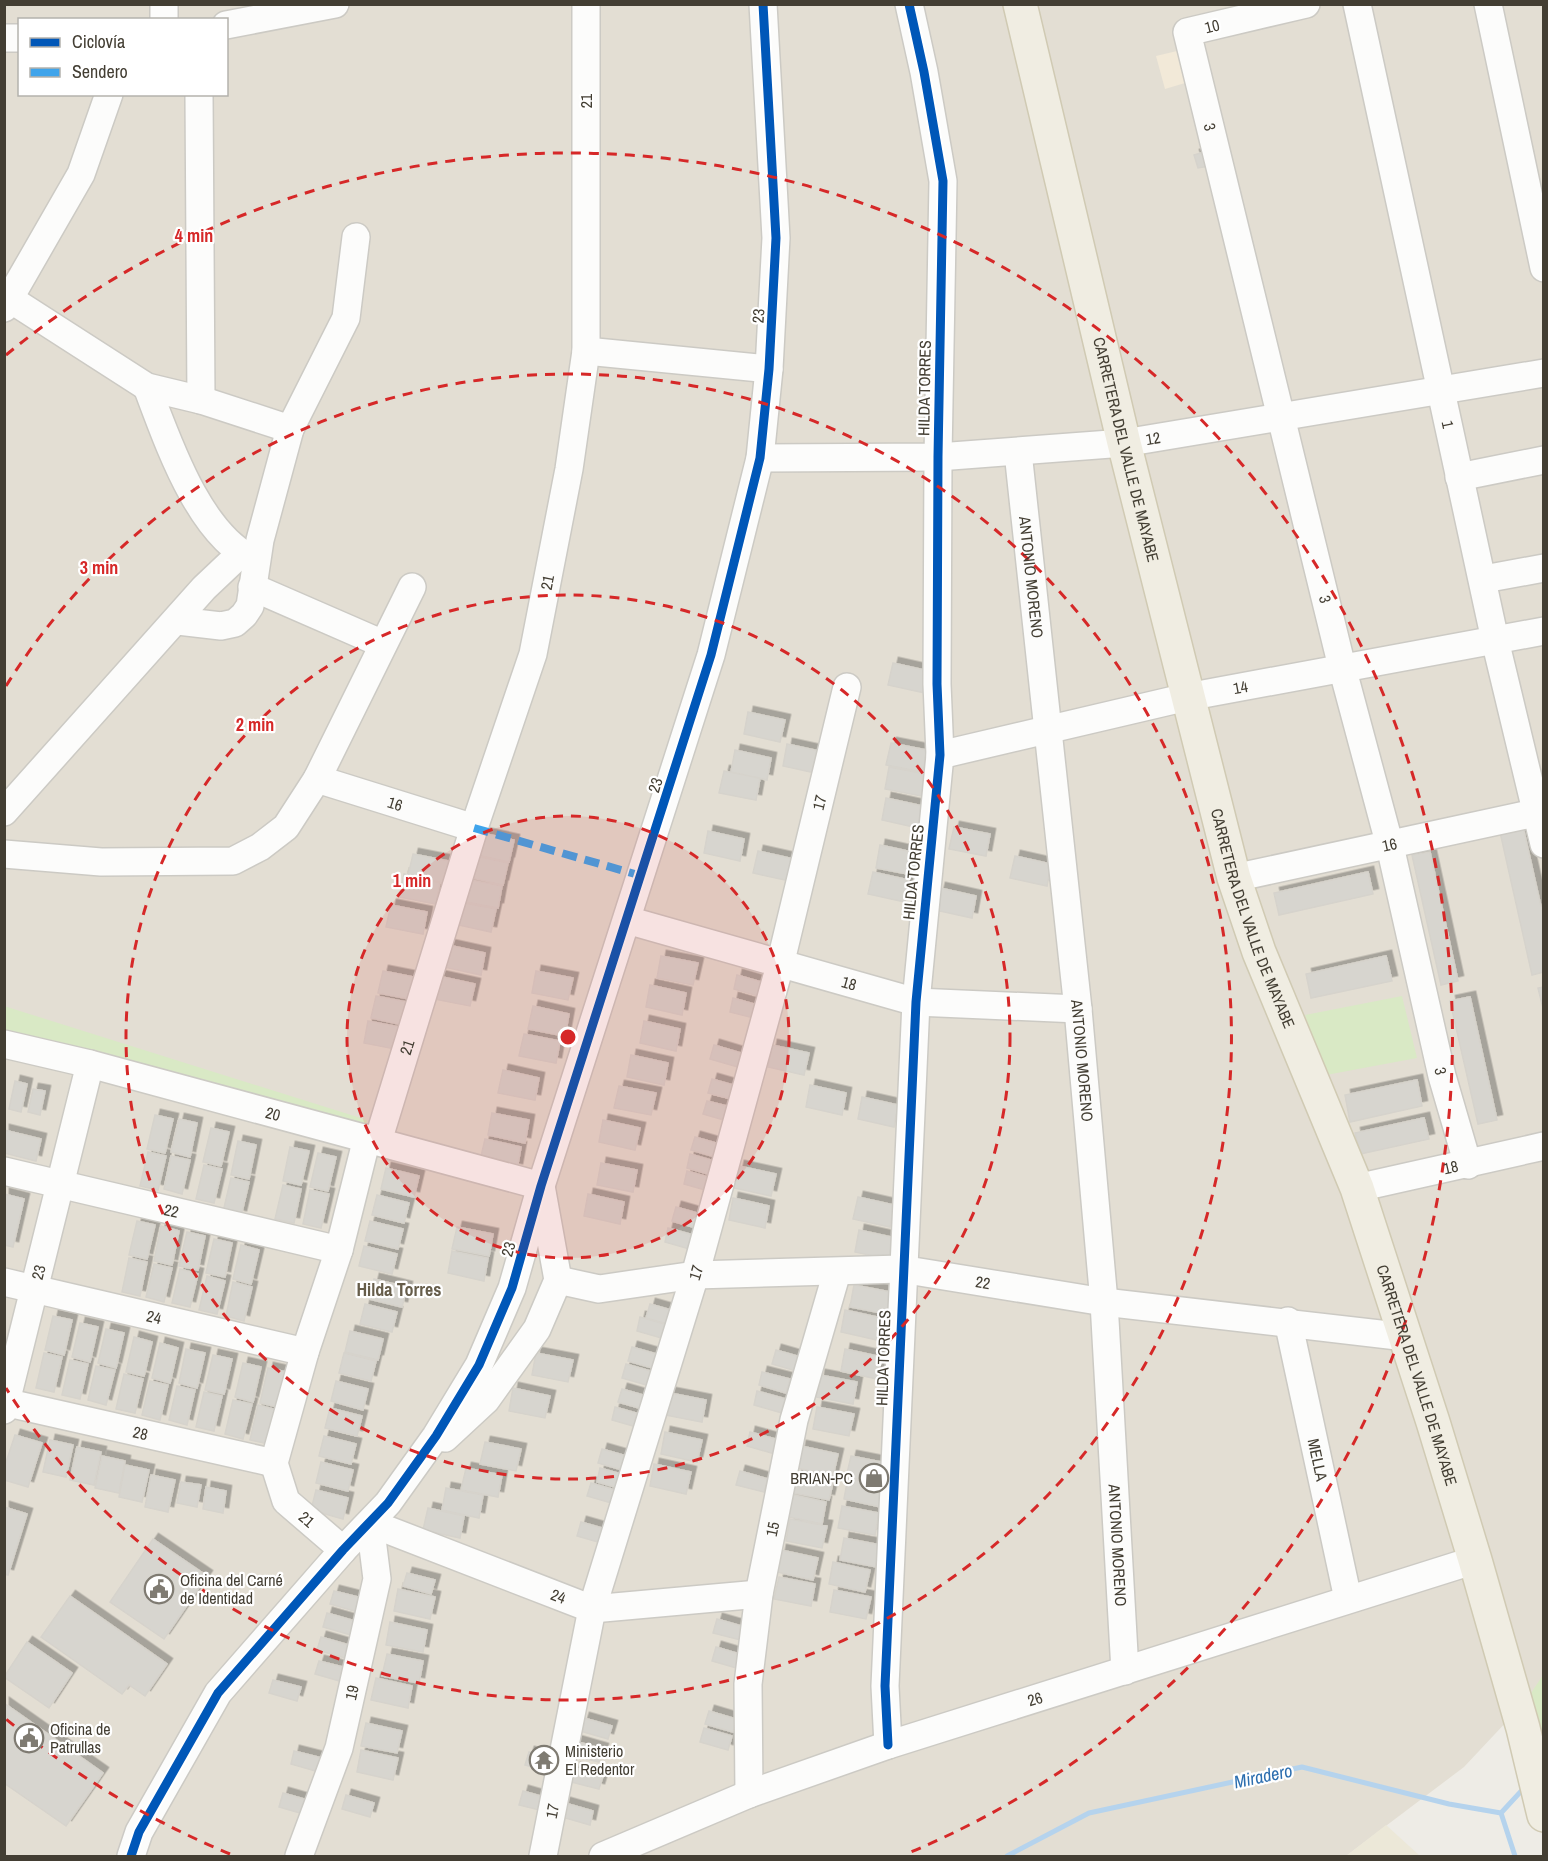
<svg xmlns="http://www.w3.org/2000/svg" width="1548" height="1861" viewBox="0 0 1548 1861" font-family="'Archivo Narrow',sans-serif">
<style>
.residential{fill:#e3ded3;fill-rule:evenodd}
.commercial{fill:#f2e9d8}
.education{fill:#ece8d8}
.green{fill:#d9e9c5}
.lines{fill:none;stroke-linecap:round;stroke-linejoin:round}
.stream{stroke:#b5d3ed;stroke-width:5}
.building{fill:#d7d5cf;stroke:#d6d3cc;stroke-width:1.5;filter:url(#shadow)}
.minor-casing{stroke:#cccac4;stroke-width:30}
.major-casing{stroke:#d0cab3;stroke-width:36}
.minor{stroke:#fcfcfb;stroke-width:27}
.major{stroke:#f0ede2;stroke-width:33}
.quiet{stroke:#3fa4eb;stroke-width:8;stroke-dasharray:15 8;stroke-linecap:butt}
.cycleway-casing{stroke:#fff;stroke-width:13}
.cycleway{stroke:#0057b8;stroke-width:9}
.ring{fill:none;stroke:#d62828;stroke-width:3;stroke-dasharray:10 8}
.labels{text-anchor:middle;dominant-baseline:central;stroke-width:4.5;stroke-linejoin:round;paint-order:stroke}
.street-label{font-size:16px;fill:#433e33;stroke:#fff}
.poi-label{font-size:16px;fill:#433e33;stroke:#fff;text-anchor:start}
.neighbourhood-label{font-size:18px;font-weight:bold;fill:#665d4a;stroke:#fff}
.water-label{font-size:18px;font-style:italic;fill:#2c6eaf;stroke:#fff}
.centre{fill:#d62828;stroke:#fff;stroke-width:3}
.ring-label{font-size:18px;text-anchor:middle;font-weight:bold;fill:#d62828;stroke:#fff;stroke-width:4.5;stroke-linejoin:round;paint-order:stroke}
</style>
<defs>
<filter id="shadow"><feDropShadow dx="5.5" dy="-5.5" stdDeviation="0" flood-color="#0004"/></filter>
</defs>
<rect width="100%" height="100%" fill="#eeece6"/>
<path class="residential" d="M5 5H1543L1544 1675 1525 1702 1464 1767 1346 1856H5ZM20 20H226V94H20Z"/>
<path class="commercial" d="M1177 51 1185 83 1165 89 1156 56Z"/>
<path class="education" d="M1386 1825 1420 1856H1346Z"/>
<path class="green" d="M1402 996 1417 1058 1326 1075 1305 1015Z
M4 1006 367 1120 366 1129 5 1036Z
M1543 1675V1756L1525 1702Z"/>
<g class="lines">
<path class="stream" d="M1501 1813 1525 1787
M1501 1813 1515 1856
M1007 1856 1089 1813 1302 1767 1449 1804 1501 1813"/>
</g>
<path class="building" d="M1207 151 1210 166 1198 168 1194 155Z
M893 663 929 671 925 693 888 685Z
M748 712 785 720 780 742 744 734Z
M891 743 927 750 923 772 886 765Z
M787 744 824 752 820 774 783 766Z
M735 750 771 758 767 780 731 772Z
M889 767 926 774 921 796 885 789Z
M724 771 760 778 756 800 719 793Z
M886 798 923 806 918 828 882 820Z
M954 827 990 834 986 856 949 849Z
M1523 827 1544 920V972L1532 975 1500 832Z
M708 831 744 839 740 861 704 853Z
M477 832 514 840 509 862 473 854Z
M880 845 917 853 912 875 876 868Z
M758 851 794 859 790 881 753 873Z
M1430 852 1458 981 1441 985 1412 855Z
M413 854 449 861 445 884 408 876Z
M471 855 508 863 503 885 467 877Z
M1015 856 1051 864 1047 886 1010 878Z
M873 872 909 880 905 902 868 894Z
M1368 872 1373 894 1279 915 1274 893Z
M404 874 440 882 436 904 399 897Z
M466 879 502 886 498 908 461 901Z
M940 888 976 896 972 918 935 910Z
M459 902 496 909 491 932 454 924Z
M391 905 427 912 423 934 386 927Z
M448 945 485 953 481 975 444 967Z
M661 956 698 963 693 985 657 978Z
M1386 956 1392 981 1311 998 1306 974Z
M383 971 419 978 415 1000 378 993Z
M536 971 573 978 568 1000 532 993Z
M737 975 765 983 762 997 734 989Z
M438 976 475 984 470 1006 434 999Z
M650 985 686 993 682 1015 646 1007Z
M1544 987V1012L1538 988Z
M376 996 412 1003 408 1026 371 1018Z
M1470 997 1497 1120 1478 1124 1450 1001Z
M733 998 761 1006 758 1019 730 1012Z
M533 1006 569 1014 565 1036 528 1029Z
M368 1021 405 1028 400 1050 364 1043Z
M644 1021 680 1029 676 1051 640 1043Z
M524 1034 560 1041 556 1063 519 1056Z
M714 1045 741 1053 738 1067 710 1059Z
M772 1045 809 1053 804 1075 768 1067Z
M631 1055 668 1063 664 1085 627 1077Z
M503 1070 539 1078 535 1100 498 1093Z
M712 1079 740 1087 736 1100 708 1093Z
M1417 1080 1422 1106 1350 1122 1345 1095Z
M15 1081 27 1084 21 1112 9 1109Z
M810 1085 846 1093 842 1115 806 1107Z
M619 1086 656 1093 651 1115 614 1108Z
M33 1089 45 1091 40 1115 28 1112Z
M862 1097 898 1105 894 1127 858 1119Z
M707 1101 735 1108 731 1122 703 1114Z
M492 1113 529 1120 525 1143 488 1135Z
M155 1115 173 1119 165 1153 147 1149Z
M1424 1118 1429 1139 1360 1154 1355 1133Z
M179 1119 197 1123 190 1157 171 1152Z
M603 1120 640 1128 635 1150 599 1142Z
M211 1128 229 1132 221 1166 203 1162Z
M4 1130 41 1139 36 1161 4 1153Z
M695 1137 723 1145 719 1158 691 1150Z
M485 1139 521 1147 517 1169 480 1161Z
M238 1141 256 1145 249 1179 231 1175Z
M290 1147 309 1151 301 1185 283 1181Z
M148 1152 166 1156 158 1190 140 1186Z
M318 1153 336 1157 328 1191 310 1187Z
M690 1154 718 1162 715 1176 687 1168Z
M171 1156 190 1160 182 1194 164 1189Z
M601 1163 637 1170 633 1192 597 1185Z
M204 1165 222 1169 214 1203 196 1199Z
M739 1166 776 1174 771 1196 734 1188Z
M386 1168 419 1176 414 1197 381 1189Z
M687 1171 715 1179 712 1192 684 1184Z
M231 1178 249 1182 241 1216 223 1212Z
M283 1185 301 1189 294 1223 275 1219Z
M310 1190 329 1194 321 1228 303 1224Z
M4 1194 24 1199 13 1247 4 1245Z
M588 1194 624 1202 620 1224 584 1216Z
M377 1195 409 1203 404 1223 372 1215Z
M858 1197 894 1205 890 1227 853 1219Z
M733 1198 769 1206 765 1228 729 1220Z
M676 1207 704 1215 700 1229 672 1221Z
M137 1221 155 1225 147 1259 129 1255Z
M370 1221 403 1229 398 1249 365 1241Z
M161 1226 179 1231 172 1265 154 1261Z
M457 1227 493 1234 489 1256 452 1249Z
M668 1228 697 1236 693 1250 665 1242Z
M859 1230 896 1238 892 1260 855 1252Z
M187 1232 205 1236 198 1270 179 1266Z
M214 1239 232 1243 225 1277 206 1273Z
M241 1245 259 1250 251 1284 233 1279Z
M364 1246 397 1254 392 1274 359 1266Z
M452 1251 488 1258 484 1281 448 1273Z
M129 1258 147 1262 140 1296 122 1292Z
M154 1264 172 1268 164 1302 146 1297Z
M180 1269 198 1274 190 1307 172 1303Z
M207 1276 225 1281 217 1314 199 1310Z
M374 1279 407 1287 402 1307 369 1299Z
M233 1282 252 1287 244 1321 226 1316Z
M854 1285 891 1292 886 1314 850 1307Z
M365 1304 397 1312 392 1332 360 1324Z
M650 1304 678 1312 674 1326 646 1318Z
M845 1310 882 1318 877 1340 841 1332Z
M53 1316 72 1320 64 1355 45 1350Z
M640 1317 668 1325 665 1339 637 1331Z
M80 1323 98 1327 90 1362 72 1357Z
M106 1329 124 1333 116 1368 98 1363Z
M350 1331 383 1339 378 1360 345 1352Z
M134 1337 152 1342 144 1376 126 1372Z
M160 1343 178 1348 170 1383 152 1378Z
M632 1347 660 1355 656 1369 628 1361Z
M186 1349 205 1353 197 1388 179 1383Z
M845 1349 882 1357 877 1379 841 1371Z
M776 1350 804 1358 800 1372 772 1364Z
M44 1353 62 1357 54 1392 36 1388Z
M344 1353 376 1361 371 1381 339 1373Z
M536 1353 573 1360 568 1382 532 1375Z
M213 1355 232 1359 224 1394 205 1390Z
M70 1360 88 1364 80 1399 62 1395Z
M243 1363 261 1367 253 1402 235 1397Z
M626 1364 654 1372 650 1386 622 1378Z
M96 1366 115 1370 106 1405 88 1400Z
M268 1368 287 1372 278 1407 260 1403Z
M762 1372 790 1379 786 1393 759 1385Z
M124 1374 143 1379 135 1413 116 1409Z
M820 1375 857 1382 853 1404 816 1397Z
M150 1381 168 1385 160 1420 142 1415Z
M336 1381 368 1389 363 1410 331 1401Z
M177 1386 195 1390 187 1425 169 1420Z
M513 1388 550 1396 545 1418 509 1411Z
M622 1389 650 1397 646 1410 618 1402Z
M757 1391 786 1399 782 1413 754 1405Z
M204 1392 222 1396 214 1431 196 1427Z
M670 1393 706 1400 702 1422 665 1415Z
M233 1400 252 1404 243 1439 225 1434Z
M258 1405 277 1410 269 1444 250 1440Z
M615 1407 643 1415 640 1428 612 1420Z
M817 1407 854 1414 849 1436 813 1429Z
M330 1408 362 1416 357 1436 325 1428Z
M665 1432 702 1440 697 1462 661 1454Z
M750 1432 779 1440 775 1454 747 1446Z
M15 1435 42 1443 28 1487 4 1480V1468Z
M324 1436 356 1444 351 1464 319 1456Z
M50 1440 73 1445 66 1477 43 1472Z
M485 1442 521 1449 516 1471 480 1464Z
M801 1446 838 1454 833 1476 797 1468Z
M77 1447 101 1452 94 1485 70 1480Z
M602 1449 630 1457 626 1471 598 1463Z
M102 1456 125 1461 119 1493 95 1488Z
M851 1456 887 1463 883 1485 846 1478Z
M321 1462 353 1470 348 1491 316 1483Z
M654 1464 691 1472 686 1494 650 1486Z
M125 1465 149 1470 142 1502 119 1497Z
M466 1468 502 1475 498 1497 461 1490Z
M600 1468 628 1476 625 1490 597 1482Z
M740 1471 768 1479 764 1492 736 1485Z
M797 1471 834 1478 829 1500 793 1493Z
M151 1475 175 1480 168 1512 145 1507Z
M848 1477 885 1485 881 1507 844 1499Z
M181 1482 201 1485 197 1507 177 1503Z
M591 1483 619 1491 615 1504 587 1496Z
M206 1487 226 1491 223 1513 203 1509Z
M446 1488 483 1495 479 1518 442 1510Z
M316 1490 348 1498 343 1519 311 1510Z
M790 1494 826 1502 822 1524 785 1516Z
M842 1506 879 1513 875 1535 838 1528Z
M4 1507 27 1514 8 1575 4 1574Z
M428 1508 464 1516 460 1538 423 1530Z
M790 1519 827 1526 822 1548 786 1541Z
M581 1522 609 1530 605 1544 577 1536Z
M844 1538 881 1545 876 1567 840 1560Z
M153 1539 207 1576 164 1639 110 1602Z
M781 1550 818 1558 813 1580 777 1572Z
M833 1562 870 1570 865 1592 829 1584Z
M407 1573 435 1580 431 1594 403 1586Z
M779 1577 815 1584 811 1606 774 1599Z
M398 1589 435 1597 430 1619 394 1611Z
M834 1590 871 1597 866 1619 830 1612Z
M334 1591 362 1598 358 1612 330 1604Z
M70 1596 167 1664 145 1696 129 1685 122 1694 41 1637Z
M327 1613 355 1621 351 1635 323 1627Z
M717 1619 745 1627 741 1640 713 1633Z
M390 1622 427 1630 423 1652 386 1645Z
M321 1637 349 1645 345 1658 317 1650Z
M27 1642 72 1673 49 1708 4 1677Z
M716 1647 743 1655 740 1669 712 1661Z
M387 1654 423 1661 419 1683 382 1676Z
M319 1661 347 1668 343 1682 315 1674Z
M376 1678 412 1686 408 1708 371 1700Z
M273 1680 301 1687 297 1701 269 1693Z
M4 1703 103 1773 66 1826 4 1783Z
M709 1711 736 1719 733 1732 705 1724Z
M584 1718 612 1726 608 1739 580 1731Z
M366 1723 402 1731 397 1753 361 1746Z
M704 1728 732 1736 728 1750 700 1742Z
M575 1741 603 1749 599 1762 571 1755Z
M361 1750 398 1758 393 1780 357 1772Z
M294 1751 322 1758 319 1772 291 1764Z
M529 1752 557 1760 553 1773 525 1765Z
M575 1768 603 1776 599 1789 571 1782Z
M523 1791 551 1799 548 1812 519 1805Z
M283 1793 311 1801 307 1815 279 1807Z
M346 1795 374 1803 370 1817 342 1809Z
M565 1803 593 1811 590 1825 562 1817Z"/>
<g class="lines">
<g class="minor-casing">
<g id="minor">
<path d="M164 4V20"/>
<path id="s1" d="M1306 4 1187 32 1342 667 1390 846 1442 1076 1468 1165"/>
<path id="s2" d="M1357 4 1495 640 1544 844"/>
<path d="M1488 4 1544 268"/>
<path d="M226 25 335 4"/>
<path d="M4 38H20"/>
<path d="M199 94 201 400"/>
<path d="M4 295 147 387 201 400 290 429"/>
<path d="M4 308 81 174 109 94"/>
<path d="M586 351 769 369"/>
<path d="M147 387C168 442 199 536 256 561"/>
<path id="s3" d="M1018 452 1078 1009 1104 1302 1125 1671"/>
<path id="s4" d="M760 458 938 457 1124 443 1544 373"/>
<path d="M1459 477 1544 460"/>
<path d="M1484 579 1544 568"/>
<path d="M252 587 383 644"/>
<path d="M178 621 221 626 235 623 244 615 250 606 260 540 290 429 346 318 356 237"/>
<path id="s5" d="M940 755 1187 697 1544 631"/>
<path id="s6" d="M317 779 474 828"/>
<path d="M4 812 204 588 240 554"/>
<path d="M4 854 101 862 233 861 260 847 286 827 317 779 412 587"/>
<path id="s7" d="M1234 878 1544 811"/>
<path id="s8" d="M627 920 916 1002 1078 1009"/>
<path id="s9" d="M4 1044 90 1064 541 1186 558 1280 537 1329 486 1400 445 1438"/>
<path id="s10" d="M378 1141 474 828 533 654 569 469 586 351V4"/>
<path id="s11" d="M4 1171 339 1250"/>
<path id="s12" d="M1357 1188 1544 1146"/>
<path id="s13" d="M558 1280 599 1289 695 1275 901 1269 1104 1302 1406 1337"/>
<path id="s14" d="M4 1282 305 1352"/>
<path id="s15" d="M1288 1321 1348 1599"/>
<path id="s16" d="M4 1402 274 1463"/>
<path id="s17" d="M4 1410 90 1064"/>
<path id="s18" d="M370 1523 592 1609 759 1594"/>
<path d="M343 1550 286 1501 274 1463 305 1352 339 1250 367 1138"/>
<path d="M888 1745 885 1686 916 1002 940 755 937 684 938 457 943 181 924 72 909 4"/>
<path id="s19" d="M749 1794 748 1684 759 1594 794 1420 837 1272"/>
<path d="M131 1856 139 1832 218 1693 343 1550 388 1503 436 1436 479 1365 512 1288 541 1186 711 655 760 458 769 369 776 238 763 4"/>
<path id="s20" d="M299 1856 339 1748 377 1579 370 1523"/>
<path id="s21" d="M543 1856 592 1609 695 1275 780 965 847 687"/>
<path id="s22" d="M603 1856 749 1794 888 1745 1475 1560"/>
</g>
</g>
<g class="major-casing">
<g id="major">
<path id="s23" d="M1020 4 1124 443 1234 878 1259 952 1357 1188 1433 1422 1475 1560 1523 1728 1544 1815"/>
</g>
</g>
<use href="#minor" class="minor"/>
<use href="#major" class="major"/>
<path class="quiet" d="M474 828 642 876"/>
<g class="cycleway-casing">
<path id="cycleway" d="M888 1745 885 1686 916 1002 940 755 937 684 938 457 943 181 924 72 909 4
M131 1856 139 1832 218 1693 343 1550 388 1503 436 1436 479 1365 512 1288 541 1186 711 655 760 458 769 369 776 238 763 4"/>
</g>
<use href="#cycleway" class="cycleway"/>
</g>
<circle cx="568" cy="1037" r="221" fill="#d62828" fill-opacity=".12"/>
<g class="ring">
<circle cx="568" cy="1037" r="221"/>
<circle cx="568" cy="1037" r="442"/>
<path d="M6 686A663 663 0 1 1 6 1388"/>
<path d="M230 1854A884 884 0 0 1 6 1719M6 355A884 884 0 1 1 906 1854"/>
</g>
<defs>
<g id="shop-ring" transform="scale(1.5)"><circle r="9.5" fill="#fff" stroke="#7f7b72" stroke-width="1.5"/><path d="M-5-2.5h2.3a2.7 3.5 0 0 1 5.4 0H5L5.5 6h-11ZM-1.5-2.5h3a1.5 2.3 0 0 0-3 0Z" fill="#7f7b72"/></g>
<g id="civic-ring" transform="scale(1.5)"><circle r="9.5" fill="#fff" stroke="#7f7b72" stroke-width="1.5"/><path d="M-.6-6.5H3V-4.5H.6V-3L4-1V1h2V6H-6V1h2V-1L-.6-3ZM-1.2 2.5V6h2.4V2.5Z" fill="#7f7b72"/></g>
<g id="temple-ring" transform="scale(1.5)"><circle r="9.5" fill="#fff" stroke="#7f7b72" stroke-width="1.5"/><path d="M0-6L5-2H3V0L6.5 2.5H4V6H1.5V3h-3V6H-4V2.5H-6.5L-3 0V-2H-5Z" fill="#7f7b72"/></g>
</defs>
<g fill-rule="evenodd">
<use href="#shop-ring" x="874" y="1478"/>
<use href="#civic-ring" x="159" y="1589"/>
<use href="#civic-ring" x="29" y="1738"/>
<use href="#temple-ring" x="544" y="1760"/>
</g>
<g class="labels">
<g class="street-label">
<text transform="translate(1212 26) rotate(-14)">10</text>
<text transform="translate(586 101) rotate(-90)">21</text>
<text stroke="none"><textPath href="#s1" startOffset="220">3</textPath></text>
<text transform="translate(758 316) rotate(-87)">23</text>
<text transform="translate(924 388) rotate(-89)">HILDA TORRES</text>
<text stroke="none"><textPath href="#s2" startOffset="430">1</textPath></text>
<text stroke="none"><textPath href="#s4" startOffset="394">12</textPath></text>
<text stroke="none"><textPath href="#s23" startOffset="458">CARRETERA DEL VALLE DE MAYABE</textPath></text>
<text stroke="none"><textPath href="#s3" startOffset="126">ANTONIO MORENO</textPath></text>
<text stroke="none"><textPath href="#s10" startOffset="584">21</textPath></text>
<text stroke="none"><textPath href="#s1" startOffset="706">3</textPath></text>
<text stroke="none"><textPath href="#s5" startOffset="308">14</textPath></text>
<text transform="translate(655 785) rotate(-73)">23</text>
<text stroke="none"><textPath href="#s21" startOffset="1090">17</textPath></text>
<text stroke="none"><textPath href="#s6" startOffset="82">16</textPath></text>
<text stroke="none"><textPath href="#s7" startOffset="159">16</textPath></text>
<text transform="translate(913 872) rotate(-84)">HILDA TORRES</text>
<text stroke="none"><textPath href="#s23" startOffset="944">CARRETERA DEL VALLE DE MAYABE</textPath></text>
<text stroke="none"><textPath href="#s8" startOffset="231">18</textPath></text>
<text stroke="none"><textPath href="#s10" startOffset="98">21</textPath></text>
<text stroke="none"><textPath href="#s3" startOffset="612">ANTONIO MORENO</textPath></text>
<text stroke="none"><textPath href="#s1" startOffset="1192">3</textPath></text>
<text stroke="none"><textPath href="#s9" startOffset="278">20</textPath></text>
<text stroke="none"><textPath href="#s12" startOffset="96">18</textPath></text>
<text stroke="none"><textPath href="#s11" startOffset="172">22</textPath></text>
<text transform="translate(508 1249) rotate(-74)">23</text>
<text stroke="none"><textPath href="#s17" startOffset="142">23</textPath></text>
<text stroke="none"><textPath href="#s21" startOffset="604">17</textPath></text>
<text stroke="none"><textPath href="#s13" startOffset="428">22</textPath></text>
<text stroke="none"><textPath href="#s14" startOffset="154">24</textPath></text>
<text transform="translate(883 1358) rotate(-88)">HILDA TORRES</text>
<text stroke="none"><textPath href="#s23" startOffset="1430">CARRETERA DEL VALLE DE MAYABE</textPath></text>
<text stroke="none"><textPath href="#s16" startOffset="140">28</textPath></text>
<text stroke="none"><textPath href="#s15" startOffset="142">MELLA</textPath></text>
<text transform="translate(307 1519) rotate(41)">21</text>
<text stroke="none"><textPath href="#s19" startOffset="267">15</textPath></text>
<text stroke="none"><textPath href="#s3" startOffset="1098">ANTONIO MORENO</textPath></text>
<text stroke="none"><textPath href="#s18" startOffset="202">24</textPath></text>
<text stroke="none"><textPath href="#s20" startOffset="172">19</textPath></text>
<text stroke="none"><textPath href="#s22" startOffset="460">26</textPath></text>
<text stroke="none"><textPath href="#s21" startOffset="46">17</textPath></text>
</g>
<g class="poi-label">
<text x="853" y="1478" text-anchor="end">BRIAN-PC</text>
<text x="180" y="1580">Oficina del Carné<tspan x="180" dy="18">de Identidad</tspan></text>
<text x="50" y="1729">Oficina de<tspan x="50" dy="18">Patrullas</tspan></text>
<text x="565" y="1751">Ministerio<tspan x="565" dy="18">El Redentor</tspan></text>
</g>
<g class="neighbourhood-label">
<text x="399" y="1289">Hilda Torres</text>
</g>
<g class="water-label">
<text transform="translate(1263 1776) rotate(-12)">Miradero</text>
</g>
</g>
<circle cx="568" cy="1037" r="9" class="centre"/>
<g class="ring-label">
<text x="194" y="242">4 min</text>
<text x="99" y="574">3 min</text>
<text x="255" y="731">2 min</text>
<text x="412" y="887">1 min</text>
</g>
<rect width="1548" height="1861" fill="none" stroke="#433e33" stroke-width="12"/>
<rect x="18" y="18" width="210" height="78" fill="#ffffff" stroke="#b4b2ad" stroke-width="1.5"/>
<rect x="30" y="38" width="30" height="9" fill="#0057b8" stroke="#b4b2ad" stroke-width="1.5"/>
<text x="72" y="48" font-size="18" fill="#433e33">Ciclovía</text>
<rect x="30" y="68" width="30" height="9" fill="#3fa4eb" stroke="#b4b2ad" stroke-width="1.5"/>
<text x="72" y="78" font-size="18" fill="#433e33">Sendero</text>
</svg>
